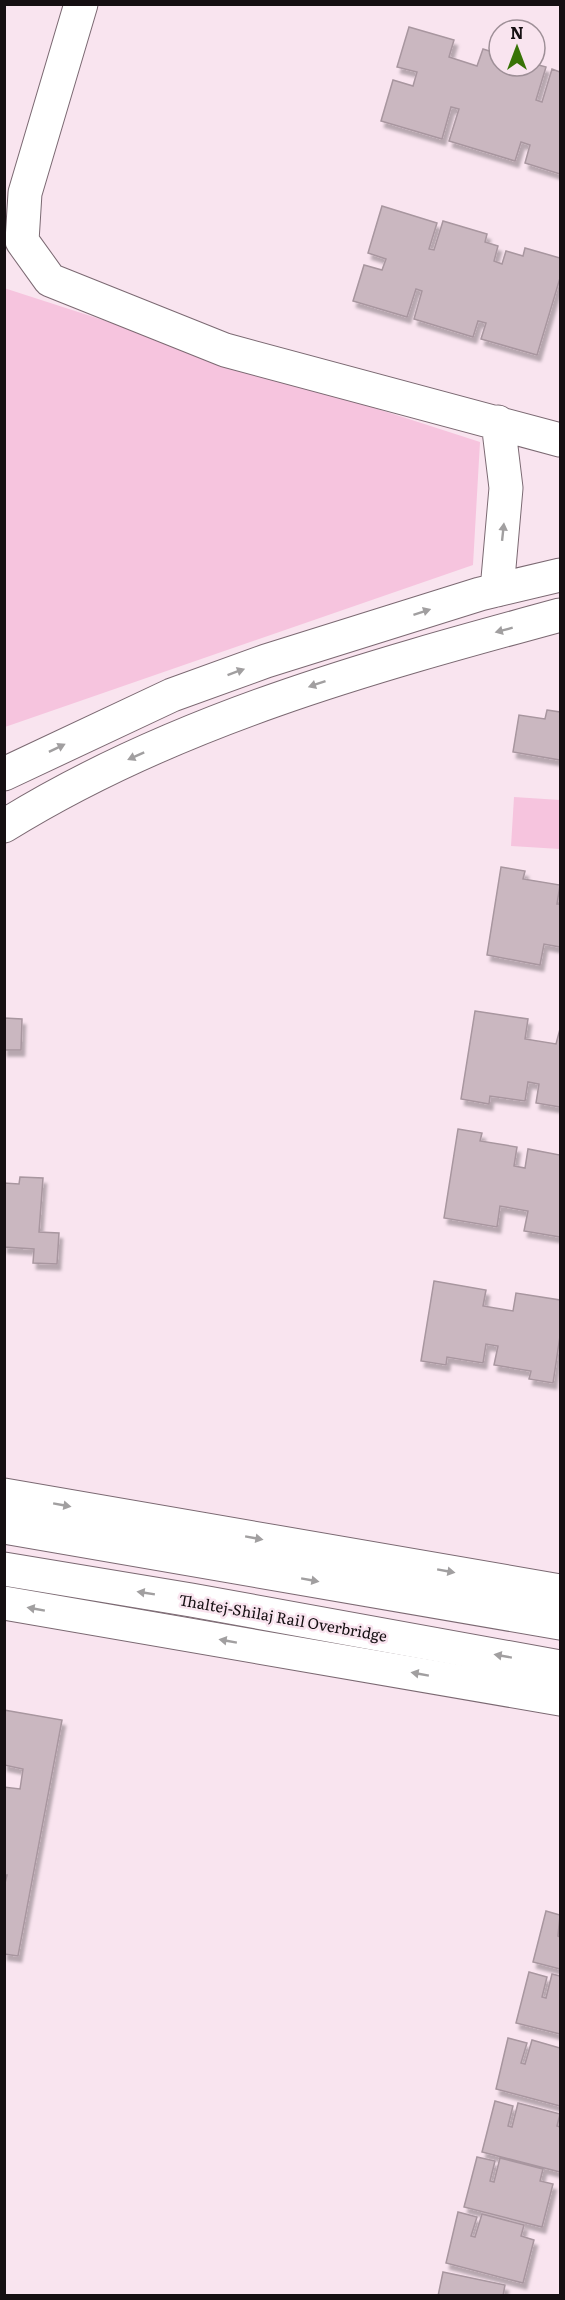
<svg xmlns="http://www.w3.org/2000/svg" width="565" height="2300" viewBox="0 0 565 2300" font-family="Literata,serif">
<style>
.green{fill:#f6c4de}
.building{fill:#cab7c0;stroke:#a8969f;stroke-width:1.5;filter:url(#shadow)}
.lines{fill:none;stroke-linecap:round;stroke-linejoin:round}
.minor-casing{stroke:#7b6972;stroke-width:35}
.major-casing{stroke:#7b6972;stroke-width:35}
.minor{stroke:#fff;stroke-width:33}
.major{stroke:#fff;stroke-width:33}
.oneway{fill:#a19fa0}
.labels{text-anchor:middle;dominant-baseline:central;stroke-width:5;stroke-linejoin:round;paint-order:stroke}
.street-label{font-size:15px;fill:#150f12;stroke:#f9e4ef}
</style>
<defs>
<filter id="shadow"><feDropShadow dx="3.5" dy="6" stdDeviation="1.5" flood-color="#0004"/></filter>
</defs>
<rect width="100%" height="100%" fill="#f9e4ef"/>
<path class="green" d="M4 288 480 442 473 565 5 727Z
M514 797 560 800V849L511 846Z"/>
<path class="building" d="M409 27 454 40 449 57 477 66 483 49 499 54V66H535V64L546 67 536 100 542 102 552 69 560 72V174L525 163 530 145 521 142 515 161 449 141 459 109 451 107 442 139 381 121 393 80 413 86 417 72 397 67Z
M382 206 437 223 429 249 434 250 443 221 487 234 485 242 498 246 494 261 502 264 506 251 523 256 525 248 560 258V278L537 355 481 339 486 323 478 321 473 337 414 319 422 291 416 289 407 317 353 301 364 265 382 270 386 259 368 253Z
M547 710 560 712V760L513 752 519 715 545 719Z
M501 867 525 871 523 879 560 885 557 904H560V947L544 944 540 965 487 955Z
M475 1011 528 1019 525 1039 556 1044 560 1029V1107L536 1103 539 1084 528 1082 525 1101 490 1096 489 1104 461 1099Z
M4 1018 22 1019 21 1050H4Z
M458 1129 482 1133 480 1141 517 1147 514 1166 525 1168 528 1149 560 1155V1237L524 1231 528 1211 500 1206 497 1227 444 1218Z
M20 1177 43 1178 39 1232 59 1233 57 1264 33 1263 34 1249 4 1247V1183L19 1184Z
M434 1281 486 1290 483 1306 513 1311 516 1293 560 1300V1336L553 1383 529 1379 531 1371 494 1365 498 1346 486 1344 483 1363 447 1357 446 1365 421 1361Z
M4 1710 62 1720 18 1956 4 1954V1887L7 1875H4V1787L20 1789 23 1769 4 1765Z
M546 1911 560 1915 558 1936 560 1937V1969L533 1962Z
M529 1972 547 1977 542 1997 546 1998 552 1974 560 1976V2034L516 2023Z
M508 2038 527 2043 521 2063 525 2064 532 2040 560 2048V2106L496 2089Z
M495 2101 513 2106 508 2126 512 2127 518 2103 560 2114 557 2126 560 2127V2172L482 2152Z
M477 2157 495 2161 490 2181 494 2182 500 2158 543 2169 540 2181 553 2184 542 2227 464 2207Z
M458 2212 477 2217 471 2236 475 2237 482 2214 524 2225 521 2236 534 2240 523 2283 446 2263Z
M443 2272 505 2285 503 2296H438Z"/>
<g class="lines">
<g class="minor-casing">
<path id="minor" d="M81 4 25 193 22 241 50 280 225 350 560 440
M497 590 506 488 498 422
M4 774 172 695 266 661 480 594 560 575
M4 826C175 720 369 667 560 615
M4 1495 560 1591
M4 1603 560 1699"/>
</g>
<g class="major-casing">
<path id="major" d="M4 1527 560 1623
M4 1569 191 1600 560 1667"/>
</g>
<use href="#minor" class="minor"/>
<use href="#major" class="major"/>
</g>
<defs><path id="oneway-solid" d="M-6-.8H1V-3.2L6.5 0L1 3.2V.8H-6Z" transform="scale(1.5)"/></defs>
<g class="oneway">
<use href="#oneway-solid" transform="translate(503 532) rotate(-84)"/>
<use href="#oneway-solid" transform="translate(422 612) rotate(-18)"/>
<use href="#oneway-solid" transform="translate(504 630) rotate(165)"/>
<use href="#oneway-solid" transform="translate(236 672) rotate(-20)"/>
<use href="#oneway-solid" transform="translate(317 684) rotate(161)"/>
<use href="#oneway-solid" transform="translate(57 748) rotate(-26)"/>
<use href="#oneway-solid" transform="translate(136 756) rotate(156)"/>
<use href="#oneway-solid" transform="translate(62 1505) rotate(10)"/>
<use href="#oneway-solid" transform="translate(254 1538) rotate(10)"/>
<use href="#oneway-solid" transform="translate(446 1571) rotate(10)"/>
<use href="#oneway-solid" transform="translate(310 1580) rotate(10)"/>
<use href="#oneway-solid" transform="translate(146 1593) rotate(-171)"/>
<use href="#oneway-solid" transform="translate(36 1609) rotate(-170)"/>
<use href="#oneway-solid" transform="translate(228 1641) rotate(-170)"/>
<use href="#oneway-solid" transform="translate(503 1656) rotate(-170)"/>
<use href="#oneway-solid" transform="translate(420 1674) rotate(-170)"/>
</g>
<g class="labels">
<g class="street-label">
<text transform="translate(283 1617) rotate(10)">Thaltej-Shilaj Rail Overbridge</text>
</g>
</g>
<rect width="565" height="2300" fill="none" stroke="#150f12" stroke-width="12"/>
<g transform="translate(517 48)"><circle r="28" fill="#f9e4ef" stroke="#9e8f97" stroke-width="1.5"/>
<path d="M0-4.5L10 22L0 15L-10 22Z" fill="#387306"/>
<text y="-9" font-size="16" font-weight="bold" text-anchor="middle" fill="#150f12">N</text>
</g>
</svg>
